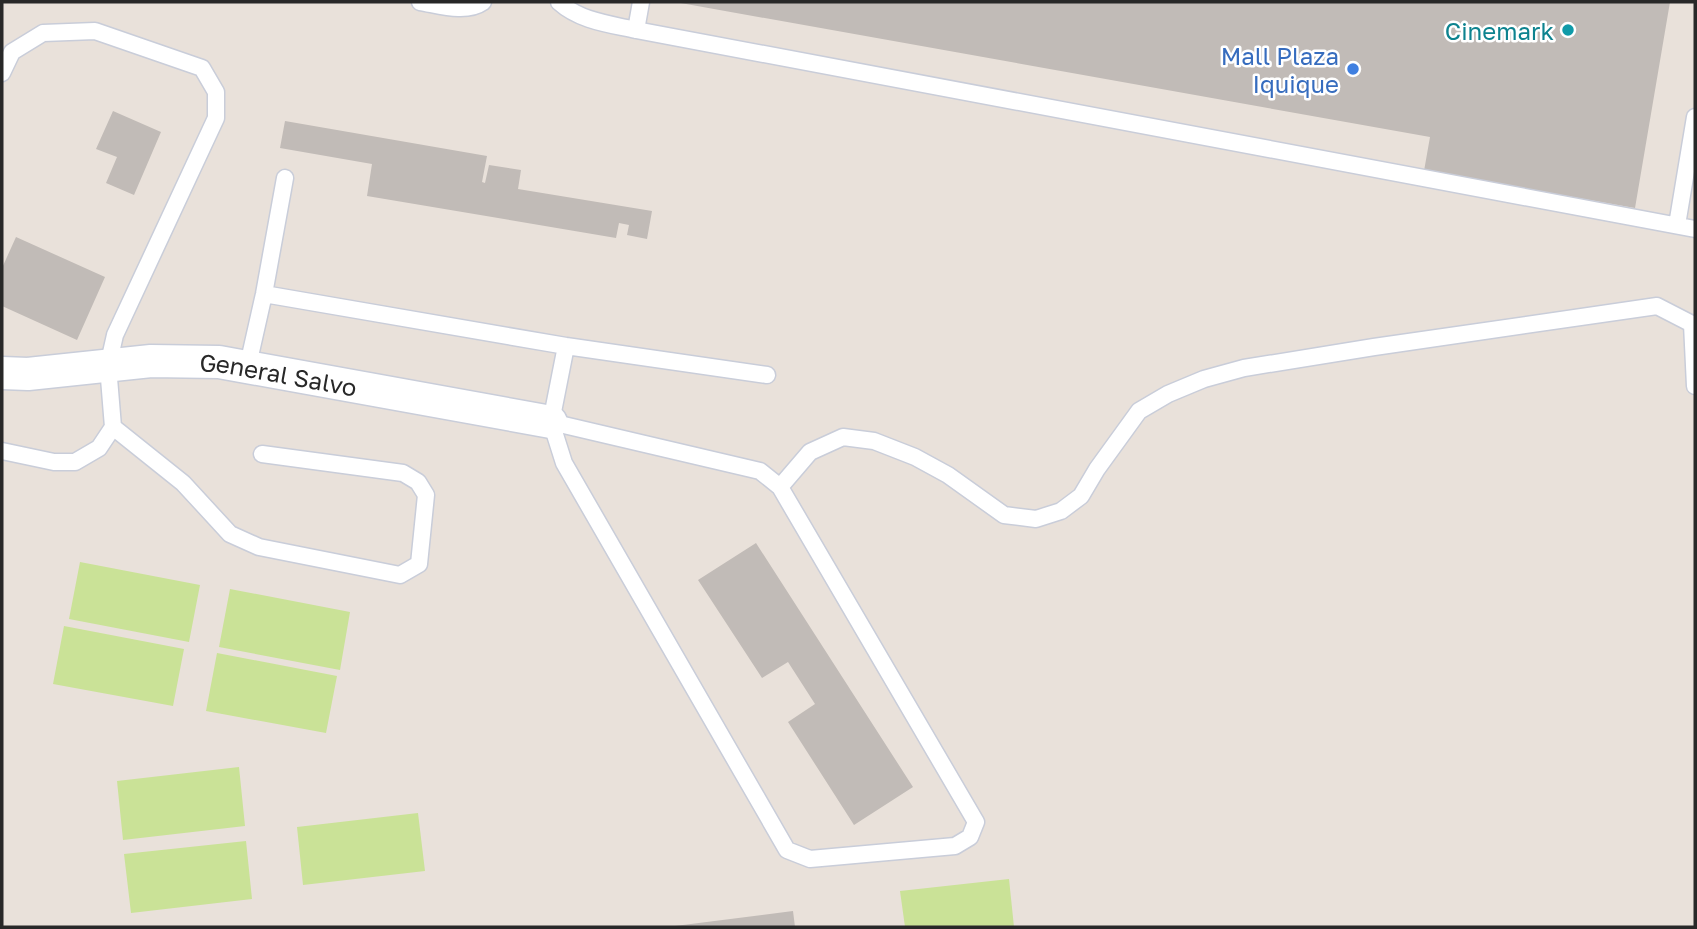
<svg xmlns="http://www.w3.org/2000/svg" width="1697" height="929" viewBox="0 0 1697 929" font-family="'Golos Text',sans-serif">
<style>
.pitch{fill:#cae297}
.building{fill:#c1bbb7}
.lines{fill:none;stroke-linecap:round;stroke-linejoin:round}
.service-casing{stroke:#c9cdd9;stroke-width:19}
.minor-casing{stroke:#c9cdd9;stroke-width:35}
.service{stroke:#fff;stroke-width:16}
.minor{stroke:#fff;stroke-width:32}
.culture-dot{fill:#0f9aa8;stroke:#fff;stroke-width:2.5}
.shop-dot{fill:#3f7fe0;stroke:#fff;stroke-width:2.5}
.labels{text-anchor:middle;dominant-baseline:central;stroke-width:5;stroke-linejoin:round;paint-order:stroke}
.culture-label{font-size:24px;fill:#0d838f;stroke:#fff;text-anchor:end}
.shop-label{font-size:24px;fill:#366cbe;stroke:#fff;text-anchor:end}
.street-label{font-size:24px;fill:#282828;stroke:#fff}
</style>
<rect width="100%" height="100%" fill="#e9e1da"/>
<path class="pitch" d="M80 562 200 585 189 642 69 619Z
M230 589 350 612 340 670 219 647Z
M64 626 184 649 173 706 53 684Z
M217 653 337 676 326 733 206 711Z
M239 767 245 826 123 840 117 781Z
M418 813 425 871 303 885 297 827Z
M246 841 252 899 131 913 124 854Z
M1009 879 1014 927H905L900 891Z"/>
<path class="building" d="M675 2H1670L1635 208 1424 171 1430 137Z
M113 111 161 132 134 195 106 183 117 157 96 149Z
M285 121 487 156 482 182 485 183 489 165 521 170 518 189 652 211 647 239 627 235 629 225 619 223 616 238 367 196 372 164 280 148Z
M16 237 105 277 77 340 2 306V268Z
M756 543 913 787 854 825 788 722 815 704 788 662 762 678 698 580Z
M793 911 795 927H675V926Z"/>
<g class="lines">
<g class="service-casing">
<path id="service" d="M420 2C439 5 466 14 483 2
M559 2C580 21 609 24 636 30L1695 229
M636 30 641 2
M2 73 12 52 43 33 95 31 202 68 216 92V118L115 335 108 366 113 427 99 448 75 462H54L2 451
M1677 225 1695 117
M264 294 566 346 767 375
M248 365 264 294 285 178
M551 422 760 471 780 487 976 822 970 837 955 846 810 859 787 850 564 463 551 422 566 346
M113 427 183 483 230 534 259 547 400 575 419 564 426 495 418 482 403 473 262 454
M780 487 810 452 843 437 874 441 915 457 948 475 1004 515 1036 519 1061 511 1081 496 1097 469 1139 411 1168 394 1204 379 1244 368 1374 347 1657 306 1692 324 1695 386"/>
</g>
<g class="minor-casing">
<g id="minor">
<path id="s1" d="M2 373 28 374 151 361 219 362 551 422"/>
</g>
</g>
<use href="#service" class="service"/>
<use href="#minor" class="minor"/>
</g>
<circle class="culture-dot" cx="1568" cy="30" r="7"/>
<circle class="shop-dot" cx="1353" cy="69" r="7"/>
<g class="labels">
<g class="culture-label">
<text x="1554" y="30">Cinemark</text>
</g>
<g class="shop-label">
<text x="1339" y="55">Mall Plaza<tspan x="1339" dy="28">Iquique</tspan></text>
</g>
<g class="street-label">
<text stroke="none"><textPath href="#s1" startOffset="278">General Salvo</textPath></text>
</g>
</g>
<rect width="1697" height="929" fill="none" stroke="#282828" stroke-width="7"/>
</svg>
